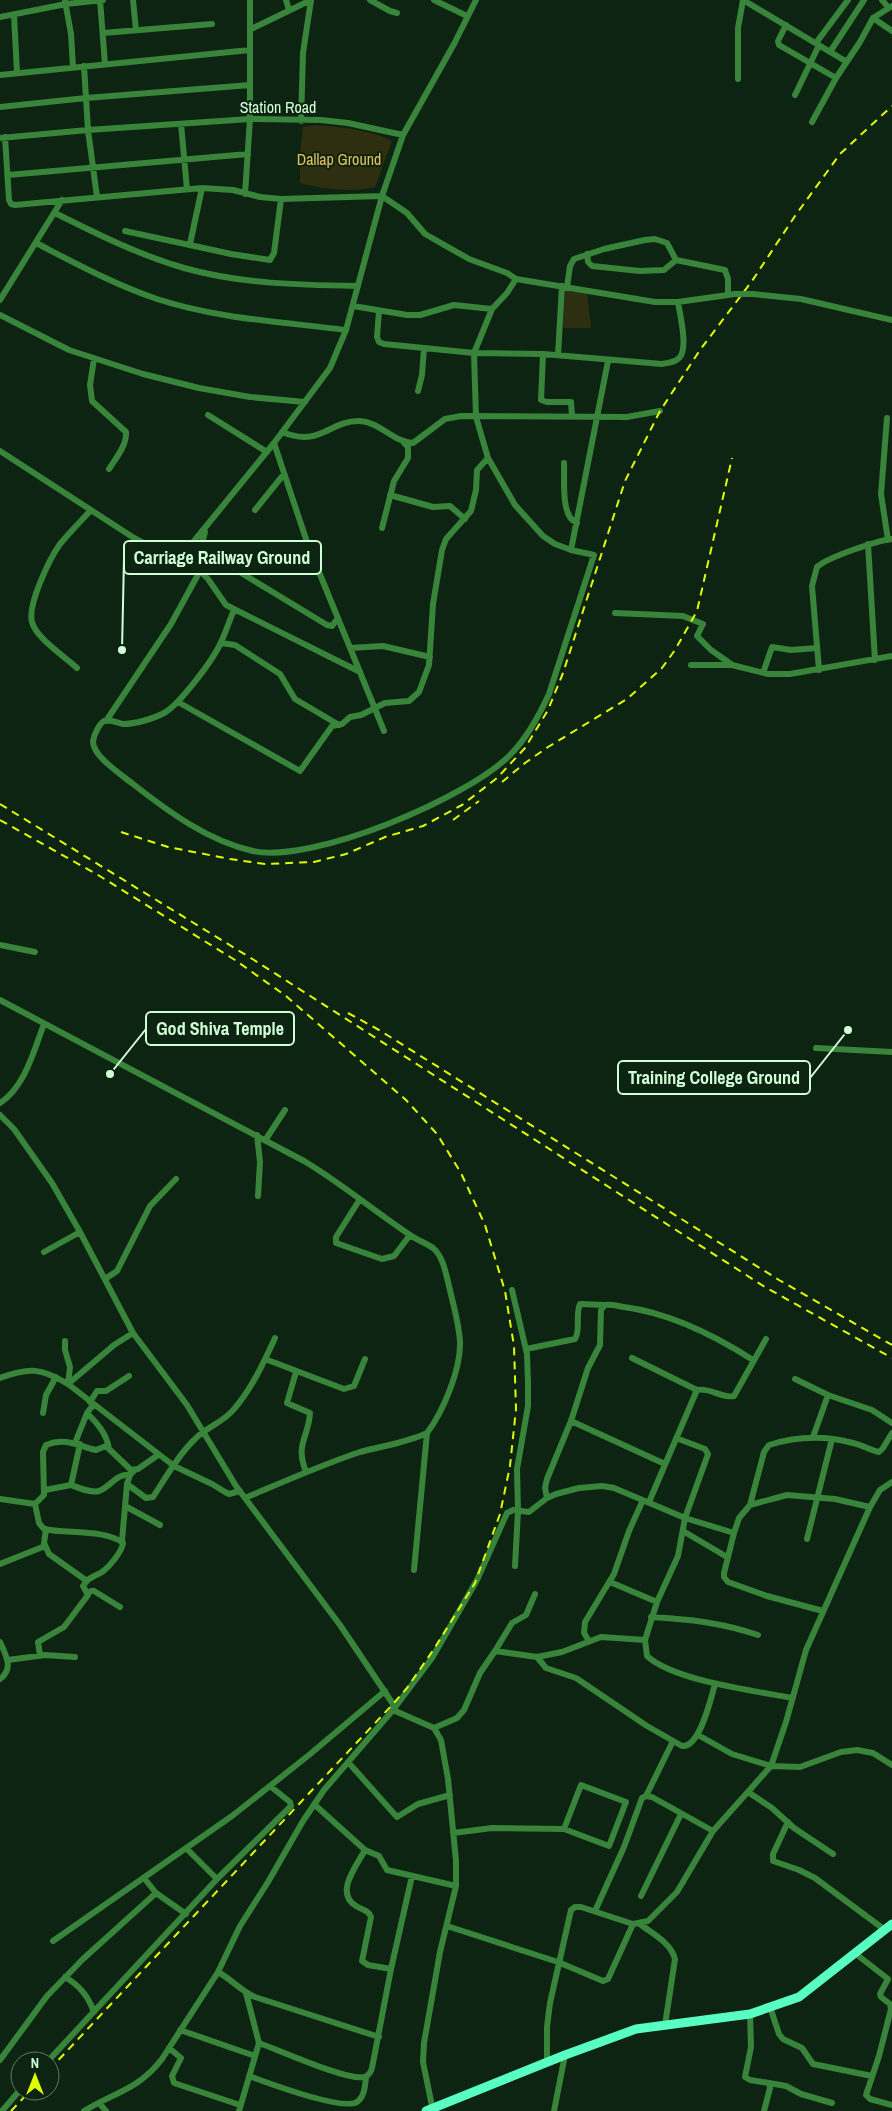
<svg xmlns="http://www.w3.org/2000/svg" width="892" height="2111" viewBox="0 0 892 2111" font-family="'Archivo Narrow',sans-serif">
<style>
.green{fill:#2e2e11}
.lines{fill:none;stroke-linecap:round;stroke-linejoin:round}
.minor{stroke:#38843b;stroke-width:6}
.major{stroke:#58ffc2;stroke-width:9}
.rail{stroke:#e0fc00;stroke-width:2;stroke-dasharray:8 6;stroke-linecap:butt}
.minor-bridge{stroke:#38843b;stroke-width:6}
.labels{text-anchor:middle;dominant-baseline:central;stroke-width:4;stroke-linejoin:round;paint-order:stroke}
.street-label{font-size:16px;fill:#d1ffd7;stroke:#0e2412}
.park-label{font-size:16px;fill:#e2c15a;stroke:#0e2412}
.leader{fill:none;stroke:#d1ffd7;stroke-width:2}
.callout-dot{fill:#d1ffd7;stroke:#0e2412;stroke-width:2}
.callout{fill:#0e2412;stroke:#d1ffd7;stroke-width:2}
.callout-label{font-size:18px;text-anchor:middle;font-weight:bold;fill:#d1ffd7}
</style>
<rect width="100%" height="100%" fill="#0e2412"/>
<path class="green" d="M316 125C338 127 373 130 392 141L375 187C351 193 323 189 300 183V153L303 127Z
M565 289 587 292 591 328H563Z"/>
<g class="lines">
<path class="minor" d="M100 0 105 64
M133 0 136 30
M286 0 289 10
M370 0 390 11 397 13
M434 0 467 16
M743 0 847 62
M882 0 888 7
M65 1 71 34 73 67
M14 15 17 73
M0 17 66 4 103 0
M873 18 892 31
M786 25 778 41 779 45 836 78
M251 29 311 0
M103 33 212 24
M816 43 848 0
M830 52 864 0
M84 66 88 130 97 197
M0 75 250 50
M738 79V28L743 0
M795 95 819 45
M0 107 86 98 250 85
M301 121 303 53 311 0
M812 122 836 78 860 42 873 18 892 6
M181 124 187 189
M5 137 9 200 11 204 15 205 202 188 233 190 260 197 281 199 382 196 407 213 425 234 469 259 507 273 516 279 655 302H678L735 294
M0 138 88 130 250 119 321 120 348 123 403 135 454 44 476 0
M8 175 248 154
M245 194 250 119V0
M55 213C97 234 139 255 184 268 241 284 300 285 358 286
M125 231 231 254 270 260 274 253 281 199
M36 243C75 263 115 285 157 299 218 319 284 322 346 330
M190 244 202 188
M587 254 588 262 592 266 640 271 664 270 676 260
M567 287 570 266 574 259 604 249 645 240 655 239 667 243 676 260 725 270 728 279V295
M753 294 801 299 892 320
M0 300 62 200
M353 306 407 315H420L454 305 492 309 507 293 516 279
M379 311 377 337 379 342 384 344 474 353 543 354 662 364C669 363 676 362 680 357 688 347 680 315 678 302
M0 315 69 350 143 374 199 388 250 397 305 402
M543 354 541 400 547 402H571L572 416
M558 355 562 286
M94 359 90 385 92 401 126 432C127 445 116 458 109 469
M418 391 422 375 424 348
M208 415 267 452
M887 418 881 494 888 540
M282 432C321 448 329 420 360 421 380 422 393 442 413 443L445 419 461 416 627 417 660 411
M274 443 308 545 384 731
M0 451 134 538 158 551 169 554 179 553 190 546 274 443 330 368 346 330 382 196 403 135
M564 463C565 479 560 517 577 523
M390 495 433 507 450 506 465 519
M255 510 284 474
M382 528 394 481 408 458V447L404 443
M205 532 197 563 200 571 208 579 226 605 360 672
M868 544 875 660
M571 550 608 361
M238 571 327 625 332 626 338 618
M234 610C229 621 226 632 221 642 214 659 179 705 164 713 153 719 135 724 123 724 117 723 111 719 104 721 99 724 94 735 93 741 92 756 122 775 133 784 169 812 208 841 253 851 312 864 468 798 510 755 527 738 539 716 549 694L594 555 571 550 555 544 543 536 515 505 488 458 476 417 474 353 492 309
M615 613 683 616 703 624 697 636 711 650 731 664
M221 643 235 645 280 674 295 699 339 725
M350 648 383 646 430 657
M691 665H732L768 674H790L892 656
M77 668C64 656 36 638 32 622 27 605 50 558 60 544 70 532 81 521 91 510
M819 670 812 586 817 567C828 557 876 541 892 539
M763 673 772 647 791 650 817 648
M178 702 300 771 332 726 342 724 350 717 361 715 385 703 409 701 419 692 429 665 433 604 442 550 446 539 471 511 476 490 477 470 488 458
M106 721 171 624 200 571
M0 945 35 952
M0 1000 304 1161C341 1183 374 1211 410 1235 417 1240 426 1243 433 1248 443 1256 446 1274 449 1286 453 1304 459 1323 460 1342 461 1369 443 1412 427 1433L414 1570
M816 1048 892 1052
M0 1103C25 1087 34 1050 44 1024
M0 1115 14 1129 52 1183 80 1232 133 1333 187 1405 236 1486 340 1625 393 1704V1710L434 1728 441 1740 448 1779 456 1861V1886L440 1952 424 2043 423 2062 433 2111
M257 1135 260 1162 258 1196
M266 1139 285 1110
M360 1199 336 1237V1243L382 1259 394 1256 410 1235
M44 1252 80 1232
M105 1279 117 1271 150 1206 176 1179
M512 1290 527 1354 528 1383V1406L517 1469 518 1511 515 1566
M65 1341V1350L70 1367 68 1384
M526 1349 575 1339C581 1329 575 1315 580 1304L605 1305
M632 1358 697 1390
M265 1359 344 1389 354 1386 365 1359
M296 1372 287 1403 310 1413C308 1440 295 1443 306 1472
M0 1378C30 1367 41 1368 68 1384L174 1466 212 1484 225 1492 229 1494 240 1491
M795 1379 828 1395 872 1410 892 1423
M68 1384 114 1345 133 1333
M90 1402 97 1391H106L129 1376
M43 1413 46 1395 56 1377
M87 1413C97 1423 107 1434 109 1449
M571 1421 665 1464
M813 1437 828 1395
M75 1443 87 1413 93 1405
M127 1484 146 1498 153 1497C166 1477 179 1454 196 1438 208 1426 223 1423 235 1408 252 1388 264 1362 275 1338
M71 1485C79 1488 90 1493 99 1491 110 1487 117 1473 130 1475
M45 1490 71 1485 80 1444
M245 1498C283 1482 321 1465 360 1452 382 1446 406 1443 427 1433
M547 1498 545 1488 547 1479 571 1421 588 1368 600 1345 601 1310 605 1305C611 1304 618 1306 624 1307 670 1313 714 1335 753 1360
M0 1499 35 1504 39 1523 44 1529C66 1534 105 1529 123 1543 122 1552 109 1567 102 1572 94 1577 88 1577 83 1586L88 1595 64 1627 38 1642 40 1655
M649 1502 697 1390C710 1387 722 1399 734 1396L766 1339
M35 1504 44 1495 43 1452 46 1445C65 1437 79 1446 96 1450L106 1446 131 1470 138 1469 158 1455
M750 1505 764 1452 769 1445C797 1436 824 1435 853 1443 862 1445 870 1450 879 1452L883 1448 892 1433
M125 1506 160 1525
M870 1507 880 1490 892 1482
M46 1529 44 1543 49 1554 87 1581
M683 1531 727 1557
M734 1533 724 1573V1577L728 1582 767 1596 823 1611
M807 1539 832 1439
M122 1541 127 1484 130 1475 135 1470
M0 1564 45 1546
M610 1582 657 1602
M88 1593 91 1591H94L120 1607
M651 1617C689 1619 722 1623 758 1635
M645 1640 647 1656C674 1681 756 1691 793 1698
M589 1641 584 1633 585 1622 614 1574 629 1531 643 1500
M0 1642C6 1655 14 1669 0 1679
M495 1651 512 1623 526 1615 535 1594
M537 1657 546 1668 576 1678 647 1726 682 1746C700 1748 711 1698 715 1684
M8 1660 45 1655 75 1657
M434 1728 457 1718 464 1710 480 1673 495 1651 537 1657 562 1652 601 1637 645 1640 657 1602 678 1556 685 1518 734 1533 739 1518 750 1505 787 1495 835 1499 870 1507 806 1650 786 1722 771 1766 800 1767 841 1752 857 1750 873 1753 892 1765
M348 1762 397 1817 418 1804 450 1795
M748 1792 772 1808 794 1828 833 1854
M646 1796 673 1741
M315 1805 365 1850 379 1856 387 1870 456 1886
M788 1822 773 1854V1861L799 1870 815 1878 885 1930
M453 1833 492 1828 564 1829 581 1785 626 1802 609 1846 564 1829
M186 1848 217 1879
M365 1850C357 1865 334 1893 356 1906 362 1910 369 1910 371 1917L362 1961 368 1965 391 1969
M144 1878 156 1893 186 1914
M641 1896 681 1814
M595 1911 624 1847 642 1798 646 1796 652 1797 713 1831
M640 1924C653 1934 671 1943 675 1959L665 2025
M447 1926 558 1962 603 1981 608 1979 633 1924
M53 1941 232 1816 309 1755 385 1691
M856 1954 888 1979 880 1994 881 1997 890 2004 891 2009 879 2056 866 2095 870 2099 892 2105
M218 1972C231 1979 241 1991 255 1997L379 2037
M65 1977C80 1986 88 1996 94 2012
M770 2007 779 2034 783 2039 802 2048 813 2064 872 2076
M750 2014 751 2047 745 2077 750 2080 769 2083 770 2088 764 2111
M180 2030 255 2056
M259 2043C279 2050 347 2081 365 2077 369 2075 371 2072 372 2068L391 1969 412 1876
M169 2048 181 2058 172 2076 174 2083 240 2105
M0 2060 47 1996 83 1959 156 1893
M48 2061 217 1879 291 1806 290 1802 270 1786
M547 2062V2027L550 2003 571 1910 575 1907H581L633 1924 648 1921 677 1892 713 1831 771 1766 732 1754 698 1735
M249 2076C268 2083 342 2111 357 2102 365 2096 365 2085 366 2077
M769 2083 786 2086 801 2094 832 2103
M99 2103 106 2111
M2 2111 20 2090
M84 2111C115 2092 138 2090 162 2059L218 1972 240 1926 268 1882 303 1821 324 1790 393 1710 432 1658 477 1580 507 1513 513 1510 529 1512 547 1498 556 1494 579 1488 602 1486 614 1488 685 1518 708 1454 705 1449 676 1438
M239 2111 259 2043 246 1993
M554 2111 565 2055"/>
<path class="major" d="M426 2111 565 2055 636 2029 750 2014 799 1997 892 1924"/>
<path class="rail" d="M502 782 525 763 548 747 627 699 662 668 675 650 697 611 732 458
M0 804 254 960 765 1287 892 1358
M0 820 98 875 235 960 286 996 406 1100 437 1134 461 1173 485 1225 505 1291 514 1346 516 1409 510 1466 500 1514 475 1583 434 1649 407 1688 393 1704 50 2069
M453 820 479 801
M121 832 168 847 230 859 265 864 314 862 346 854 385 837 423 826 462 805 497 778 525 748 548 710 563 673 625 481 660 411 700 350 752 281 795 216 840 154 892 106
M348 1013 379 1030 779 1280 892 1345
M11 2111 30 2091"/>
<path class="minor-bridge" d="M735 294H753"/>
</g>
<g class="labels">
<g class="street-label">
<text x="278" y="107">Station Road</text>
</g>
<g class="park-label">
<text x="339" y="159">Dallap Ground</text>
</g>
</g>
<path class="leader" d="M122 650L124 558M110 1074L146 1029M848 1030L810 1078"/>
<g class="callout-dot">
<circle cx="122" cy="650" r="5"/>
<circle cx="110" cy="1074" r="5"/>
<circle cx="848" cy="1030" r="5"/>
</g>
<g class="callout">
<rect x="124" y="541" width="197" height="33" rx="5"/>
<rect x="146" y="1012" width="148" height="33" rx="5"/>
<rect x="618" y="1061" width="192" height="33" rx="5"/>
</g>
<g class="callout-label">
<text x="222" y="564">Carriage Railway Ground</text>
<text x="220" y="1035">God Shiva Temple</text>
<text x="714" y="1084">Training College Ground</text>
</g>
<g transform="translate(35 2076)"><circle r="24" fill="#0e2412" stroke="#5c7c61"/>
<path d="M0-4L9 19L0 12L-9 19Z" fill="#e0fc00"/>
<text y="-8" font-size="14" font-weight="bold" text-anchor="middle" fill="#d1ffd7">N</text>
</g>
</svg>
